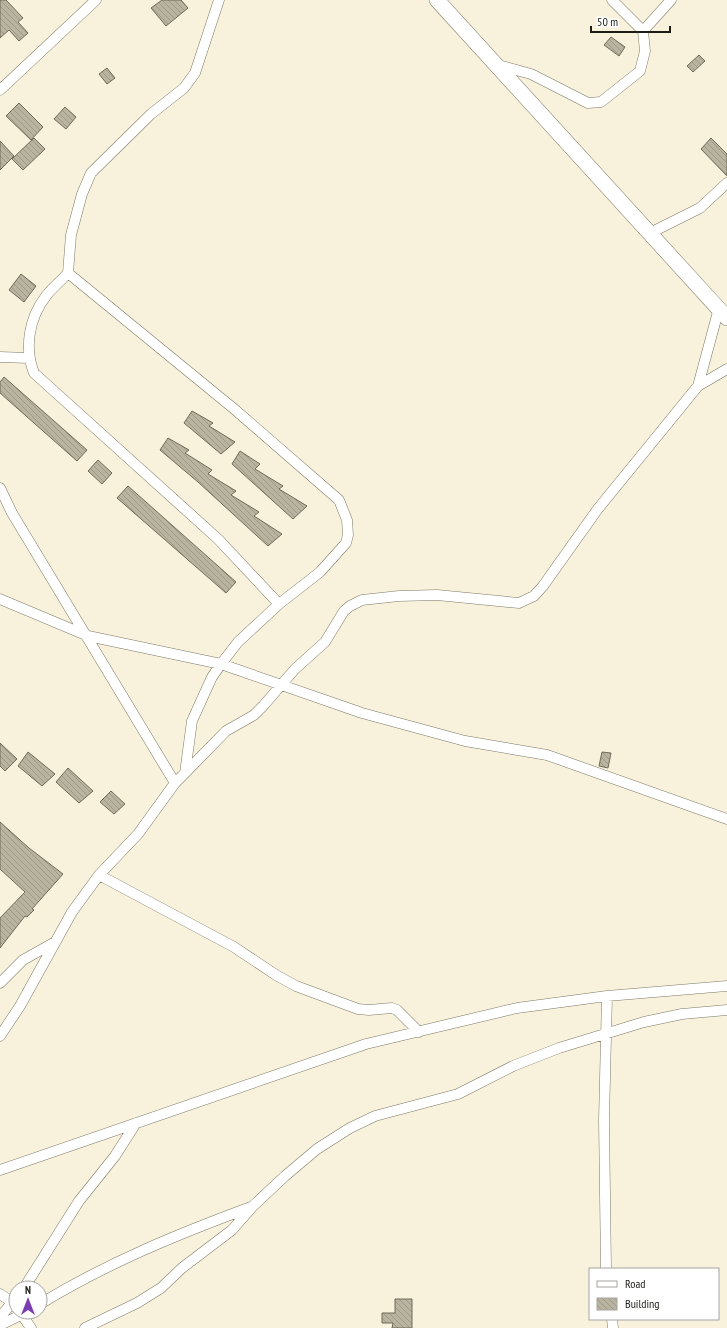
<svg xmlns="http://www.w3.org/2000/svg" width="727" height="1328" viewBox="0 0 727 1328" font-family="'PT Sans Narrow',sans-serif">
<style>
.building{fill:url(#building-back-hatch);stroke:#6f6a57}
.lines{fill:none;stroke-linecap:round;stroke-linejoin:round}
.street-casing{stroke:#7d7865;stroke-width:11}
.secondary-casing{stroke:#7d7865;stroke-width:16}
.street{stroke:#fff;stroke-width:10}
.secondary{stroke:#fff;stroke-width:15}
</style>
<defs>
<pattern id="building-back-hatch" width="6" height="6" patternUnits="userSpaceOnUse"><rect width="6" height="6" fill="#b9b49f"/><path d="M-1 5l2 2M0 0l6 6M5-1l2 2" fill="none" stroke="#9f9a88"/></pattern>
</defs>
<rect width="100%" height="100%" fill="#f8f2dd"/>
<path class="building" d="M0 0H6L23 18 18 22 28 33 19 41 9 30 0 38Z
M162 0H181L188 8 166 26 151 8Z
M611 37 625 47 619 56 604 45Z
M699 55 705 61 693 72 687 66Z
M107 68 115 78 107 84 99 74Z
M19 103 43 127 31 140 6 116Z
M65 107 76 117 66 129 54 119Z
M34 138 45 149 23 170 12 159Z
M711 138 727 154V176L701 149Z
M0 141 14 156 0 170Z
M21 274 36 286 24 302 9 290Z
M4 377 87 450 77 461 0 393V382Z
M192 411 213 423 209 426 235 442 221 454 184 423Z
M168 438 189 450 185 453 212 470 208 474 236 491 231 495 259 512 254 516 282 534 268 546 198 482 160 450Z
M240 451 260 464 255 469 283 486 279 489 307 506 293 519 232 464Z
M98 460 112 473 102 484 88 471Z
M128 486 236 582 226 593 117 498Z
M0 743 17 759 5 771 0 766Z
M28 752 55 774 42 786 18 766Z
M602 752 611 753 608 768 599 766Z
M68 768 93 791 79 803 56 782Z
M111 791 125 804 114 814 100 802Z
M0 822 29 848 63 874 32 909 34 910 27 917 25 916 0 948V918L25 892 0 869Z
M395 1299H412V1328H392L393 1323H382V1313H395Z"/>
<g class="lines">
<g class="street-casing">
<path id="street" d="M219 0 195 73 184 88 151 114 91 173 82 194 71 235 68 273C61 281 52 288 46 296 29 318 24 348 34 373L218 539 279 604
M643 31 671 0
M498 65 531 74 588 103 601 102 640 71 645 51 643 31 612 0
M0 90 96 0
M650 233 700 208 727 183
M68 273 233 408 339 500 347 520 348 535 346 543 320 572 279 604 238 642 221 664 212 677 192 721 185 773
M0 357 29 358
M698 386 727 369
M0 488 12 513 175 783
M0 599 88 636 221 664 362 713 465 741 547 755 727 819
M99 875 234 947 276 975 296 986 358 1009 369 1010 392 1008 397 1010 419 1032
M0 983 23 960 55 942
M0 1036 20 1006 72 912 99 875 138 834 175 783 185 773 226 731 254 715 263 706 295 669 325 642 344 611 350 606 362 600 399 596 437 595 519 603 534 596 543 586 597 510 698 386 719 308
M0 1170 366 1044 517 1008 607 996 727 986
M606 1269 604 1120 607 996
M24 1288 79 1201 115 1156 136 1123
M0 1294 12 1302 16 1307
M40 1304C107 1263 178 1234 251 1207
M20 1312 31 1328
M0 1317 16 1298
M612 1319 613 1328
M0 1325 27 1312
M85 1328 137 1303 161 1288 182 1268 232 1230 253 1206 285 1176 317 1149 350 1128 375 1116 458 1094 513 1066 559 1048 644 1022 682 1014 727 1010"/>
</g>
<g class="secondary-casing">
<path id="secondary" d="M437 0 727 318"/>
</g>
<use href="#street" class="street"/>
<use href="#secondary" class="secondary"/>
</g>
<rect x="589" y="1268" width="130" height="52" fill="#ffffff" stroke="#a5a4a1"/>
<rect x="597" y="1281" width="20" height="6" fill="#ffffff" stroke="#a5a4a1"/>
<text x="625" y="1288" font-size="12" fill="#1d1b14">Road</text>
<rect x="597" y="1298" width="20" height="12" fill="url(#building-back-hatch)" stroke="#a5a4a1"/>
<text x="625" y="1308" font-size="12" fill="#1d1b14">Building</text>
<g transform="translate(28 1300)"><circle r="19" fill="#ffffff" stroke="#a5a4a1"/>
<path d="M0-3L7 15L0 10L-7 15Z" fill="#7d3db2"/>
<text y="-6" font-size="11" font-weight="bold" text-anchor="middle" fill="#1d1b14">N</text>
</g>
<path d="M591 26v6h79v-6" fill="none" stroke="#1d1b14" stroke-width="2"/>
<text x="597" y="26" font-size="12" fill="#1d1b14" stroke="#ffffff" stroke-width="3" paint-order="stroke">50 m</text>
</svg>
